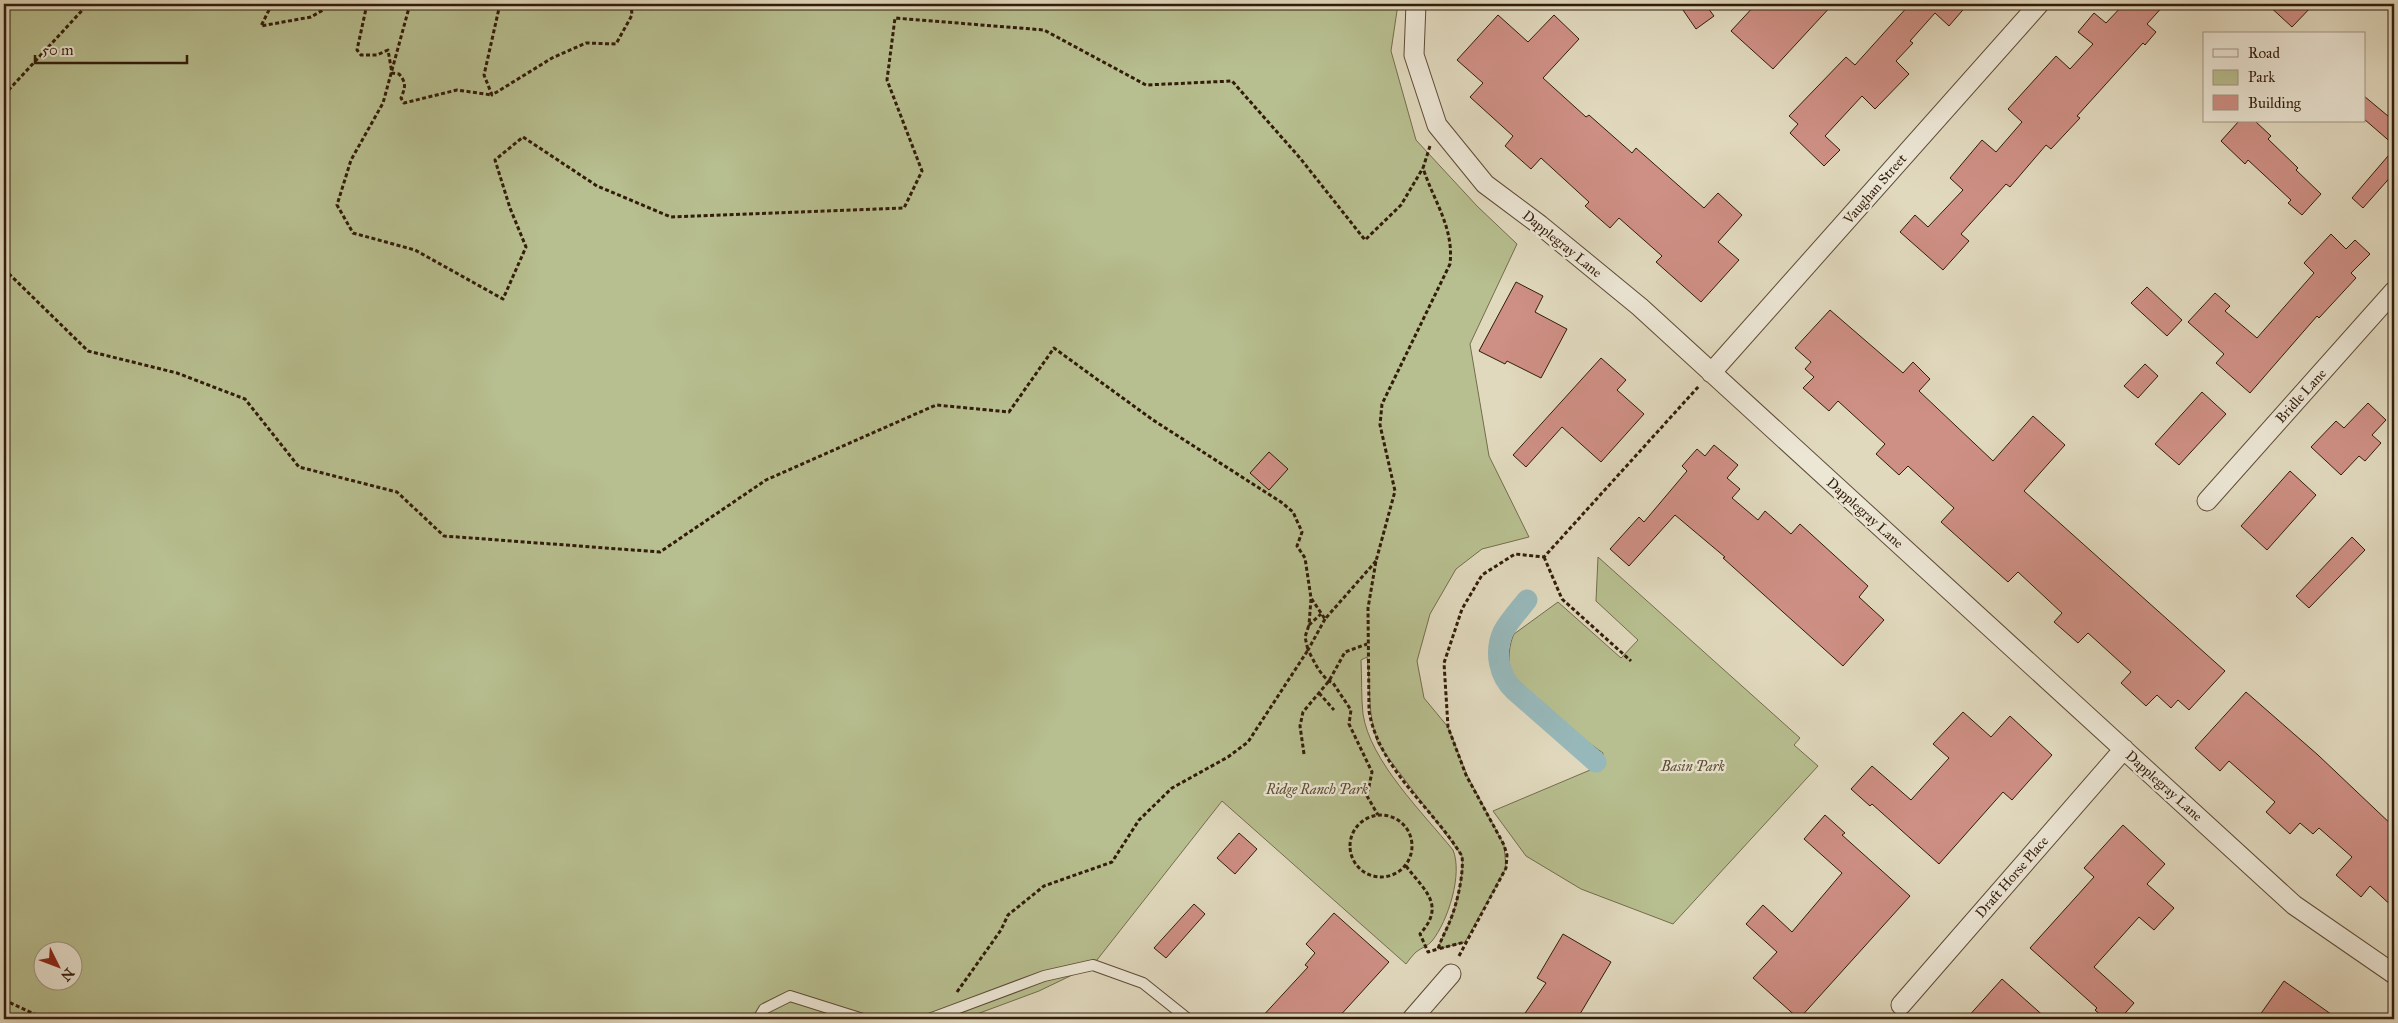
<svg xmlns="http://www.w3.org/2000/svg" width="2398" height="1023" viewBox="0 0 2398 1023" font-family="'IM FELL Great Primer',serif">
<style>
.green{fill:#b7be8f;stroke:#746d4c;fill-rule:evenodd}
.lines{fill:none;stroke-linecap:round;stroke-linejoin:round}
.canal{stroke:#97b8ba;stroke-width:21}
.building{fill:#ce8f84;stroke:#321c09}
.lane-casing{stroke:#5e4b36;stroke-width:12}
.street-casing{stroke:#5e4b36;stroke-width:21}
.path{stroke:#321c09;stroke-width:3;stroke-dasharray:4 2.5;stroke-linecap:butt}
.lane{stroke:#ece6d5;stroke-width:10}
.street{stroke:#ece6d5;stroke-width:19}
.labels{text-anchor:middle;dominant-baseline:central;stroke-width:4.5;stroke-linejoin:round;paint-order:stroke}
.street-label{font-size:14px;fill:#321c09;stroke:#ece6d5}
.park-label{font-size:14px;font-style:italic;fill:#5a4d31;stroke:#ece6d5}
</style>
<rect width="100%" height="100%" fill="#e1d9be"/>
<filter id="stains"><feTurbulence type="fractalNoise" baseFrequency=".004" numOctaves="4"/><feColorMatrix values="0 0 0 0 .2 0 0 0 0 .09 0 0 0 0 .02 0 0 0 .5 -.17"/></filter>
<radialGradient id="worn" r=".72"><stop offset=".6" stop-color="#630" stop-opacity="0"/><stop offset="1" stop-color="#630" stop-opacity=".3"/></radialGradient>
<path class="green" d="M4 4H1398L1391 51 1416 140 1477 206 1517 244 1470 344 1489 456 1529 537 1482 549 1456 569 1430 614 1417 661 1424 698 1448 727 1467 775 1504 845 1506 868 1465 942 1438 949C1441 939 1446 931 1450 921 1457 904 1464 874 1462 856L1378 744C1367 713 1371 688 1367 657L1361 660C1362 678 1361 697 1363 714 1370 761 1423 813 1453 850 1463 874 1448 921 1432 941 1428 946 1421 948 1416 952 1412 956 1409 960 1406 964L1222 801 1093 965 1039 991 977 1014 972 1019H4ZM42 950H72V980H42Z
M1598 557 1800 738 1794 745 1818 766 1673 924 1581 889 1526 856 1493 811 1602 765 1603 753C1583 739 1521 692 1512 673 1507 662 1509 644 1514 634L1558 602 1621 658 1638 640 1596 601Z"/>
<g class="lines">
<path class="canal" d="M1527 600C1519 610 1509 621 1503 632 1494 652 1499 676 1514 690L1596 762"/>
</g>
<path class="building" d="M1691 4H1705L1714 16 1696 29 1683 10Z
M1756 4H1833L1773 69 1731 31Z
M1910 4H1968L1949 26 1935 13 1910 41 1913 43 1896 61 1909 74 1875 109 1862 96 1825 136 1840 150 1824 166 1790 133 1798 124 1789 116 1846 57 1855 65Z
M2124 4H2165L2147 24 2156 32 2145 45 2143 43 2077 116 2080 118 2051 149 2046 145 2010 187 2006 184 1961 234 1969 241 1943 270 1900 232 1915 215 1928 227 1963 190 1950 178 1982 140 1996 152 2022 122 2008 109 2056 56 2070 69 2093 44 2078 32 2094 13 2106 23Z
M2267 4H2314L2292 27Z
M1498 15 1528 42 1554 15 1579 39 1543 78 1586 117 1589 115 1632 153 1636 148 1704 208 1718 193 1742 215 1718 242 1739 260 1701 302 1656 262 1662 256 1619 218 1610 228 1585 206 1589 202 1541 158 1531 169 1505 146 1513 136 1470 97 1483 83 1457 60Z
M2364 96 2394 121V145L2364 119Z
M2239 121H2255L2271 136 2268 139 2298 168 2296 170 2321 194 2302 215 2288 203 2291 200 2248 160 2245 164 2221 141Z
M2394 149V173L2363 208 2352 198Z
M2331 234 2346 249 2355 240 2370 254 2351 273 2356 278 2319 318 2317 316 2250 393 2216 363 2224 354 2188 322 2215 293 2230 306 2225 311 2257 338 2314 273 2304 263Z
M1516 282 1543 296 1535 312 1567 329 1541 378 1507 361 1505 364 1479 351Z
M2147 287 2182 320 2167 336 2131 303Z
M1830 310 1903 373 1913 362 1930 379 1919 391 1993 461 2033 416 2065 445 2024 491 2225 671 2189 710 2178 700 2171 708 2157 695 2146 706 2121 683 2131 672 2088 633 2078 643 2054 622 2062 613 2018 572 2008 582 1941 522 1954 508 1908 466 1899 475 1876 454 1885 444 1838 401 1829 411 1803 388 1814 377 1805 369 1811 362 1795 348Z
M1601 358 1626 380 1617 390 1644 414 1601 462 1562 427 1526 467 1513 455Z
M2145 364 2158 376 2138 398 2124 386Z
M2202 392 2226 414 2179 465 2155 444Z
M2368 403 2386 420 2372 435 2381 443 2365 461 2359 456 2341 475 2311 447 2336 421 2344 428Z
M1714 445 1738 465 1727 478 1740 489 1732 498 1758 520 1765 511 1791 534 1800 524 1868 586 1859 597 1884 620 1843 666 1723 558 1725 557 1675 515 1629 566 1610 549 1639 517 1644 522 1687 471 1682 466 1697 449 1705 456Z
M1269 452 1288 469 1269 490 1250 473Z
M2290 471 2316 495 2267 550 2241 526Z
M2352 537 2365 550 2309 608 2296 596Z
M2246 692 2318 755 2394 827V908L2370 886 2361 897 2336 875 2352 857 2319 828 2313 834 2300 823 2290 834 2266 812 2275 802 2229 761 2220 771 2195 748Z
M1963 712 1991 737 2010 716 2052 755 2012 800 2003 792 1939 864 1872 804 1870 806 1851 789 1872 766 1911 800 1949 758 1933 744Z
M1825 815 1845 833 1842 835 1910 896 1799 1019 1753 978 1777 952 1746 924 1763 905 1792 932 1842 873 1804 839Z
M2123 825 2165 864 2147 884 2174 908 2154 930 2139 917 2094 967 2134 1003 2120 1019H2105L2095 1010 2097 1008 2030 948 2094 877 2084 868Z
M1239 833 1257 849 1235 874 1217 858Z
M1194 904 1205 914 1166 958 1154 948Z
M1334 913 1389 962 1337 1019H1260L1308 967 1305 965 1315 953 1306 944Z
M1563 934 1611 962 1577 1019H1521L1546 983 1537 978Z
M2002 979 2047 1019H1966Z
M2284 981 2338 1019H2257Z"/>
<g class="lines">
<g class="lane-casing">
<path id="lane" d="M758 1019 764 1009 790 996 863 1019
M929 1019 1044 976 1093 965 1143 983 1188 1019"/>
</g>
<g class="street-casing">
<path id="street" d="M1416 4 1414 55 1437 125 1485 184 1540 225 1640 307 2294 905 2394 974
M1711 373 2039 4
M2207 501 2394 291
M1901 1005 2124 749
M1412 1019 1451 974"/>
</g>
<path class="path" d="M272 4 261 26 311 17 333 4
M367 4 357 50 361 55H377L388 50 392 73 399 74C407 83 405 88 401 98L404 103 457 90 492 95
M410 4 383 103 351 160 337 205 353 233 415 250 503 299 526 247 510 208 495 160 523 137 597 186 671 217 904 208 922 171 887 80 895 18 1044 30 1146 85 1232 81 1300 158 1365 240 1401 205 1423 168
M500 4 484 75 492 95 552 58 586 43 616 44 632 15 631 4
M4 95 88 4
M1430 146 1423 168C1434 202 1454 227 1450 264L1382 404 1380 425 1395 491 1376 561 1368 608 1369 711C1379 769 1432 807 1462 856 1464 874 1457 904 1450 921 1446 931 1441 939 1438 949L1465 942
M4 269 88 351 177 373 245 399 299 467 397 492 444 536 660 552 766 480 936 405 1009 412 1054 348 1153 420 1281 502 1293 512 1302 532 1297 546 1305 558 1311 598 1325 619 1376 561
M1544 557 1562 599 1631 661
M1311 599 1309 625 1321 614
M1325 619 1308 650C1314 661 1321 678 1333 683L1351 710 1349 724 1372 772 1367 796 1378 815
M1319 693 1334 710
M1304 754 1300 726 1303 712 1329 681 1345 652 1367 644
M1350 846a31 31 0 1 1 62 0a31 31 0 1 1-62 0Z
M1406 866C1425 891 1446 905 1420 934L1428 952 1438 949
M1459 956 1506 868 1507 855 1504 845 1466 775 1448 727 1444 663 1462 609 1482 575 1515 554 1544 557 1699 386
M957 992 1001 930 1008 915 1044 886 1112 862 1139 820 1172 788 1228 757 1248 742 1308 650 1305 637 1309 625
M4 1000 45 1019"/>
<use href="#lane" class="lane"/>
<use href="#street" class="street"/>
</g>
<g class="labels">
<g class="street-label">
<text transform="translate(1875 189) rotate(-49)">Vaughan Street</text>
<text transform="translate(1562 244) rotate(39)">Dapplegray Lane</text>
<text transform="translate(2301 396) rotate(-48)">Bridle Lane</text>
<text transform="translate(1865 513) rotate(42)">Dapplegray Lane</text>
<text transform="translate(2164 786) rotate(42)">Dapplegray Lane</text>
<text transform="translate(2012 877) rotate(-49)">Draft Horse Place</text>
</g>
<g class="park-label">
<text x="1693" y="766">Basin Park</text>
<text x="1317" y="789">Ridge Ranch Park</text>
</g>
</g>
<rect width="2398" height="1023" fill="none" stroke="#e1d9be" stroke-width="20"/>
<rect x="5" y="5" width="2388" height="1013" fill="none" stroke="#321c09" stroke-width="2.5"/>
<rect x="10" y="10" width="2378" height="1003" fill="none" stroke="#321c09"/>
<rect x="2203" y="32" width="162" height="90" fill="#ece6d5" stroke="#a29583"/>
<rect x="2213" y="49" width="25" height="8" fill="#ece6d5" stroke="#a29583"/>
<text x="2248" y="58" font-size="15" fill="#321c09">Road</text>
<rect x="2213" y="70" width="25" height="15" fill="#b7be8f" stroke="#a29583"/>
<text x="2248" y="82" font-size="15" fill="#321c09">Park</text>
<rect x="2213" y="95" width="25" height="15" fill="#ce8f84" stroke="#a29583"/>
<text x="2248" y="108" font-size="15" fill="#321c09">Building</text>
<g transform="translate(58 966) rotate(132)"><circle r="24" fill="#ece6d5" stroke="#a29583"/>
<path d="M0-4L9 19L0 12L-9 19Z" fill="#8f2418"/>
<text y="-8" font-size="14" font-weight="bold" text-anchor="middle" fill="#321c09">N</text>
</g>
<path d="M35 55v8h152v-8" fill="none" stroke="#321c09" stroke-width="2.5"/>
<text x="42" y="55" font-size="15" fill="#321c09" stroke="#ece6d5" stroke-width="4" paint-order="stroke">50 m</text>
<rect width="100%" height="100%" filter="url(#stains)"/>
<rect width="100%" height="100%" fill="url(#worn)"/>
</svg>
